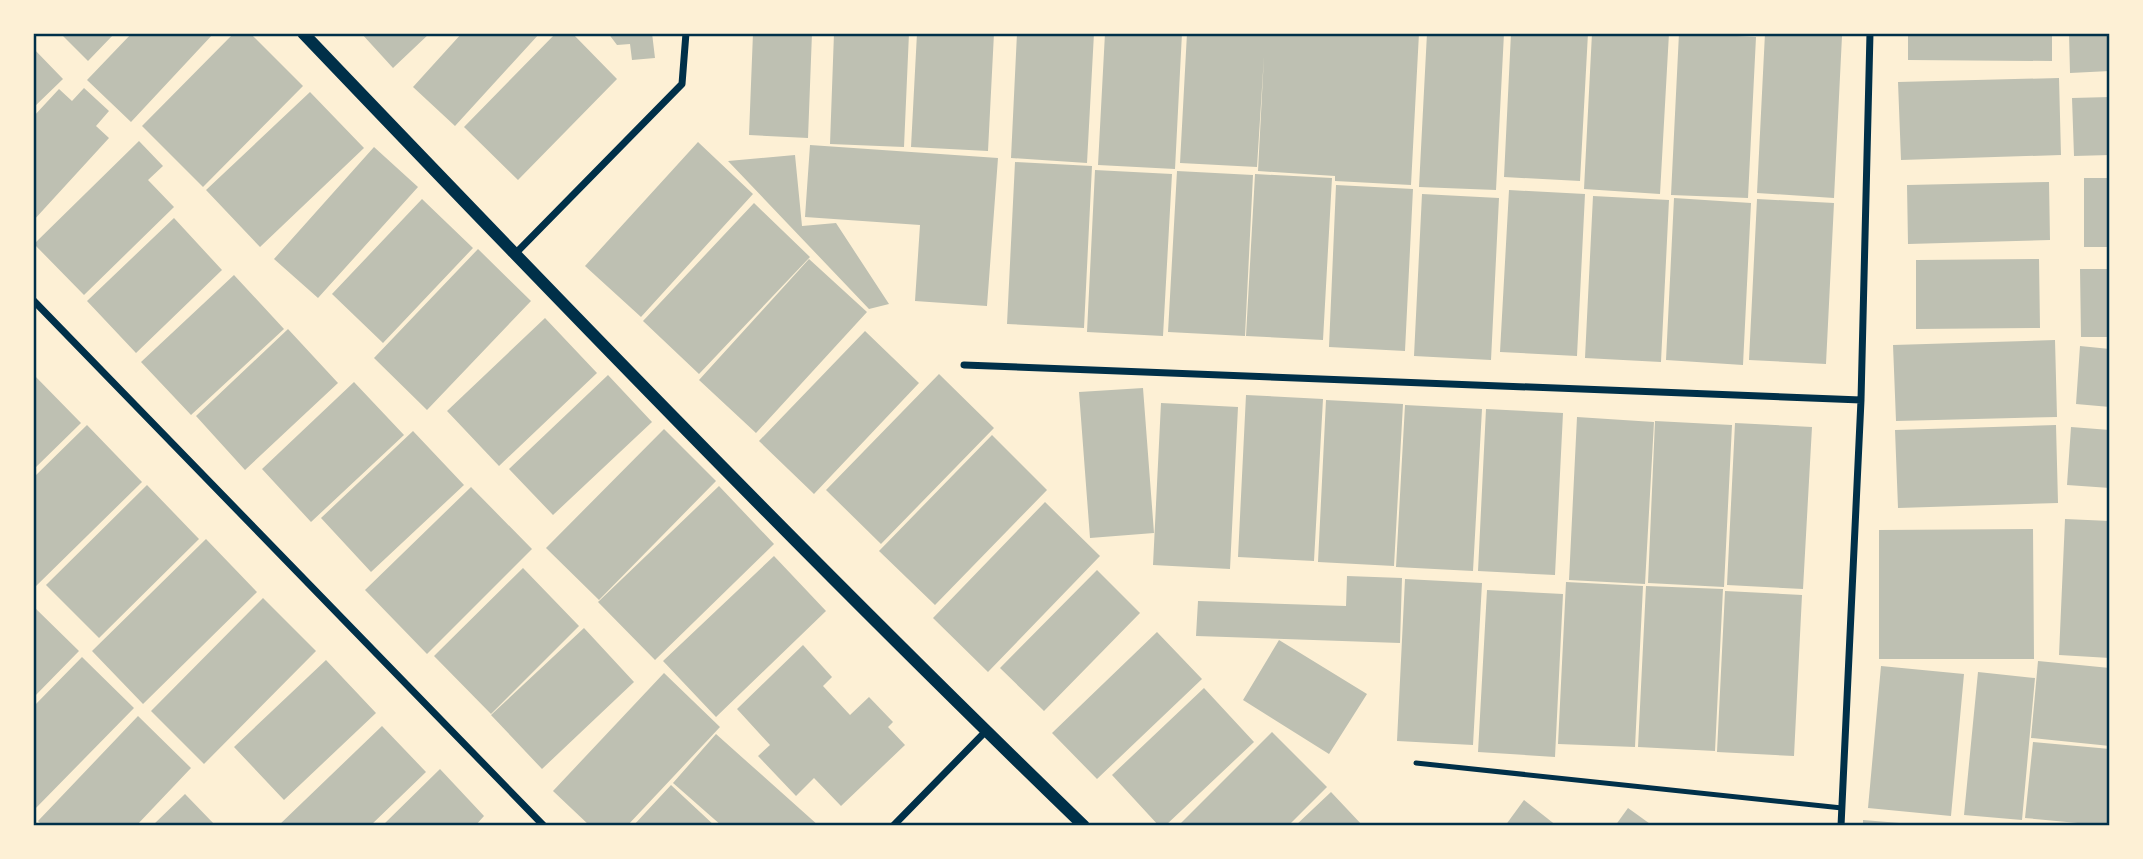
<svg xmlns="http://www.w3.org/2000/svg" width="2143" height="859" viewBox="0 0 2143 859" font-family="'Fira Sans Condensed',sans-serif">
<style>
.building{fill:#bec0b2}
.lines{fill:none;stroke-linecap:round;stroke-linejoin:round}
.service{stroke:#003049;stroke-width:5}
.minor{stroke:#003049;stroke-width:7}
.tertiary{stroke:#003049;stroke-width:12}
.neatline{fill:none;stroke:#003049;stroke-width:2.5}
</style>
<rect width="100%" height="100%" fill="#fdf0d5"/>
<path class="building" d="M60 33H115L88 61Z
M132 33H214L131 122 87 80Z
M234 33H250L303 86 203 187 142 126Z
M361 33H430L393 68Z
M462 33H540L455 126 413 87Z
M556 33H572L617 79 518 180 464 127Z
M608 33H652L655 58 632 60 630 44 617 45Z
M753 33H812L808 138 749 135Z
M834 33H909L904 147 830 144Z
M917 33H994L988 151 911 147Z
M1017 33H1094L1087 163 1011 158Z
M1105 33H1182L1175 169 1098 165Z
M1187 33H1419L1411 185 1335 181V176L1258 171 1264 56 1257 167 1180 163Z
M1427 33H1504L1496 190 1419 187Z
M1511 33H1588L1580 181 1504 177Z
M1592 33H1669L1660 194 1584 189Z
M1679 33 1756 37 1748 198 1671 195Z
M1765 33 1842 36 1834 198 1757 193Z
M1908 33H2052V61L1908 60Z
M2069 33H2110V71L2070 73Z
M33 48 63 79 33 108Z
M2059 78 2061 155 1901 160 1898 82Z
M84 88 109 111 96 126 109 138 33 221V117L59 89 72 101Z
M310 92 364 148 260 247 206 190Z
M2110 97V155L2074 156 2072 98Z
M139 141 163 166 148 180 174 207 84 295 34 244Z
M698 142 753 194 641 317 585 266Z
M810 145 998 158 987 306 915 301 920 225 805 217Z
M374 147 418 187 318 298 274 259Z
M795 155 802 226 836 223 889 304 869 309 728 161Z
M1015 162 1092 166 1084 328 1007 324Z
M1095 170 1172 174 1163 336 1087 332Z
M1177 171 1253 175 1245 336 1168 332Z
M1255 174 1332 178 1323 340 1246 336Z
M2084 178H2110V247H2084Z
M2049 182 2050 240 1908 244 1907 185Z
M1336 185 1413 189 1405 351 1329 347Z
M1509 190 1585 194 1577 356 1500 352Z
M1422 194 1499 198 1491 360 1414 356Z
M1593 196 1669 200 1661 362 1585 358Z
M1674 198 1751 203 1743 365 1666 360Z
M422 199 473 248 383 343 332 294Z
M1757 199 1834 203 1826 364 1749 360Z
M754 203 810 257 699 374 643 321Z
M174 218 222 270 136 353 87 301Z
M478 249 531 301 427 410 374 358Z
M809 259 867 312 756 433 699 380Z
M2039 259 2040 328 1916 329V260Z
M2080 269H2110V337H2081Z
M234 275 284 329 191 415 141 362Z
M545 318 597 373 499 466 447 411Z
M288 329 338 383 245 470 196 416Z
M865 331 919 383 814 494 759 441Z
M2055 340 2057 417 1896 421 1893 345Z
M2080 346 2110 349V407L2076 404Z
M33 374 81 423 33 470Z
M939 374 994 428 881 544 826 490Z
M608 375 652 422 553 515 509 469Z
M354 382 404 435 311 522 262 469Z
M1143 388 1154 533 1090 538 1079 392Z
M1246 395 1323 399 1314 561 1238 557Z
M1326 400 1403 404 1394 566 1318 562Z
M1161 403 1238 407 1230 569 1153 565Z
M1405 405 1482 409 1473 571 1396 567Z
M1486 409 1563 413 1555 575 1478 571Z
M1577 417 1654 422 1645 584 1569 580Z
M1655 421 1732 425 1724 587 1648 583Z
M1735 423 1812 427 1803 589 1727 585Z
M87 425 142 482 33 589V478Z
M2056 425 2058 503 1898 508 1895 430Z
M2071 427 2110 430V488L2067 485Z
M664 429 716 481 599 600 546 548Z
M413 431 464 485 371 572 321 518Z
M992 435 1047 490 935 605 879 551Z
M147 485 199 539 99 638 46 585Z
M719 486 774 544 655 660 598 602Z
M471 487 532 549 427 654 365 590Z
M1045 502 1100 556 988 672 933 618Z
M2065 519 2110 521V658L2059 655Z
M2033 529 2034 659H1879V530Z
M206 539 257 592 143 704 92 651Z
M774 556 826 611 716 717 663 661Z
M523 568 579 626 491 714 434 656Z
M1097 570 1140 613 1044 711 1000 668Z
M1347 576 1402 578 1400 643 1196 636 1198 601 1346 606Z
M1405 579 1482 583 1473 745 1397 741Z
M1566 582 1643 586 1635 747 1558 744Z
M1646 586 1723 589 1715 751 1638 747Z
M1487 590 1563 594 1555 757 1478 752Z
M1725 591 1802 595 1794 756 1717 752Z
M263 598 316 651 204 764 151 711Z
M33 606 79 651 33 698Z
M584 628 634 682 542 769 491 715Z
M1157 632 1202 679 1097 779 1052 733Z
M1279 640 1367 694 1329 754 1243 700Z
M803 645 832 677 823 686 850 715 869 697 893 722 888 727 905 745 841 806 814 778 796 796 758 756 770 745 737 709Z
M82 657 134 708 33 811V707Z
M326 660 376 713 284 800 234 747Z
M2038 661 2110 668V746L2031 738Z
M1881 666 1964 674 1951 816 1868 808Z
M1978 672 2035 678 2022 820 1964 815Z
M664 673 720 727 627 826H590L553 791Z
M1204 688 1254 742 1165 826H1159L1112 775Z
M138 716 191 768 136 826H43L38 821Z
M382 726 426 772 370 826H278Z
M1272 732 1327 787 1288 826H1178Z
M716 734 819 826H722L673 783Z
M2033 742 2110 749V826L2025 818Z
M440 769 484 816 475 826H382Z
M671 785 715 826H633Z
M1331 792 1363 826H1295Z
M185 794 216 826H152Z
M1524 800 1557 826H1505Z
M1628 808 1653 826H1615Z
M1863 820 1912 824V826H1863Z"/>
<g class="lines">
<path class="service" d="M1416 763 1842 808"/>
<path class="minor" d="M515 254 682 84 686 33
M33 300 544 826
M964 365 1861 400
M893 826 986 731
M1841 826 1861 400 1870 33"/>
<path class="tertiary" d="M303 33C559 301 817 568 1084 826"/>
</g>
<rect width="2143" height="859" fill="none" stroke="#fdf0d5" stroke-width="70"/>
<rect x="35" y="35" width="2073" height="789" class="neatline"/>
</svg>
